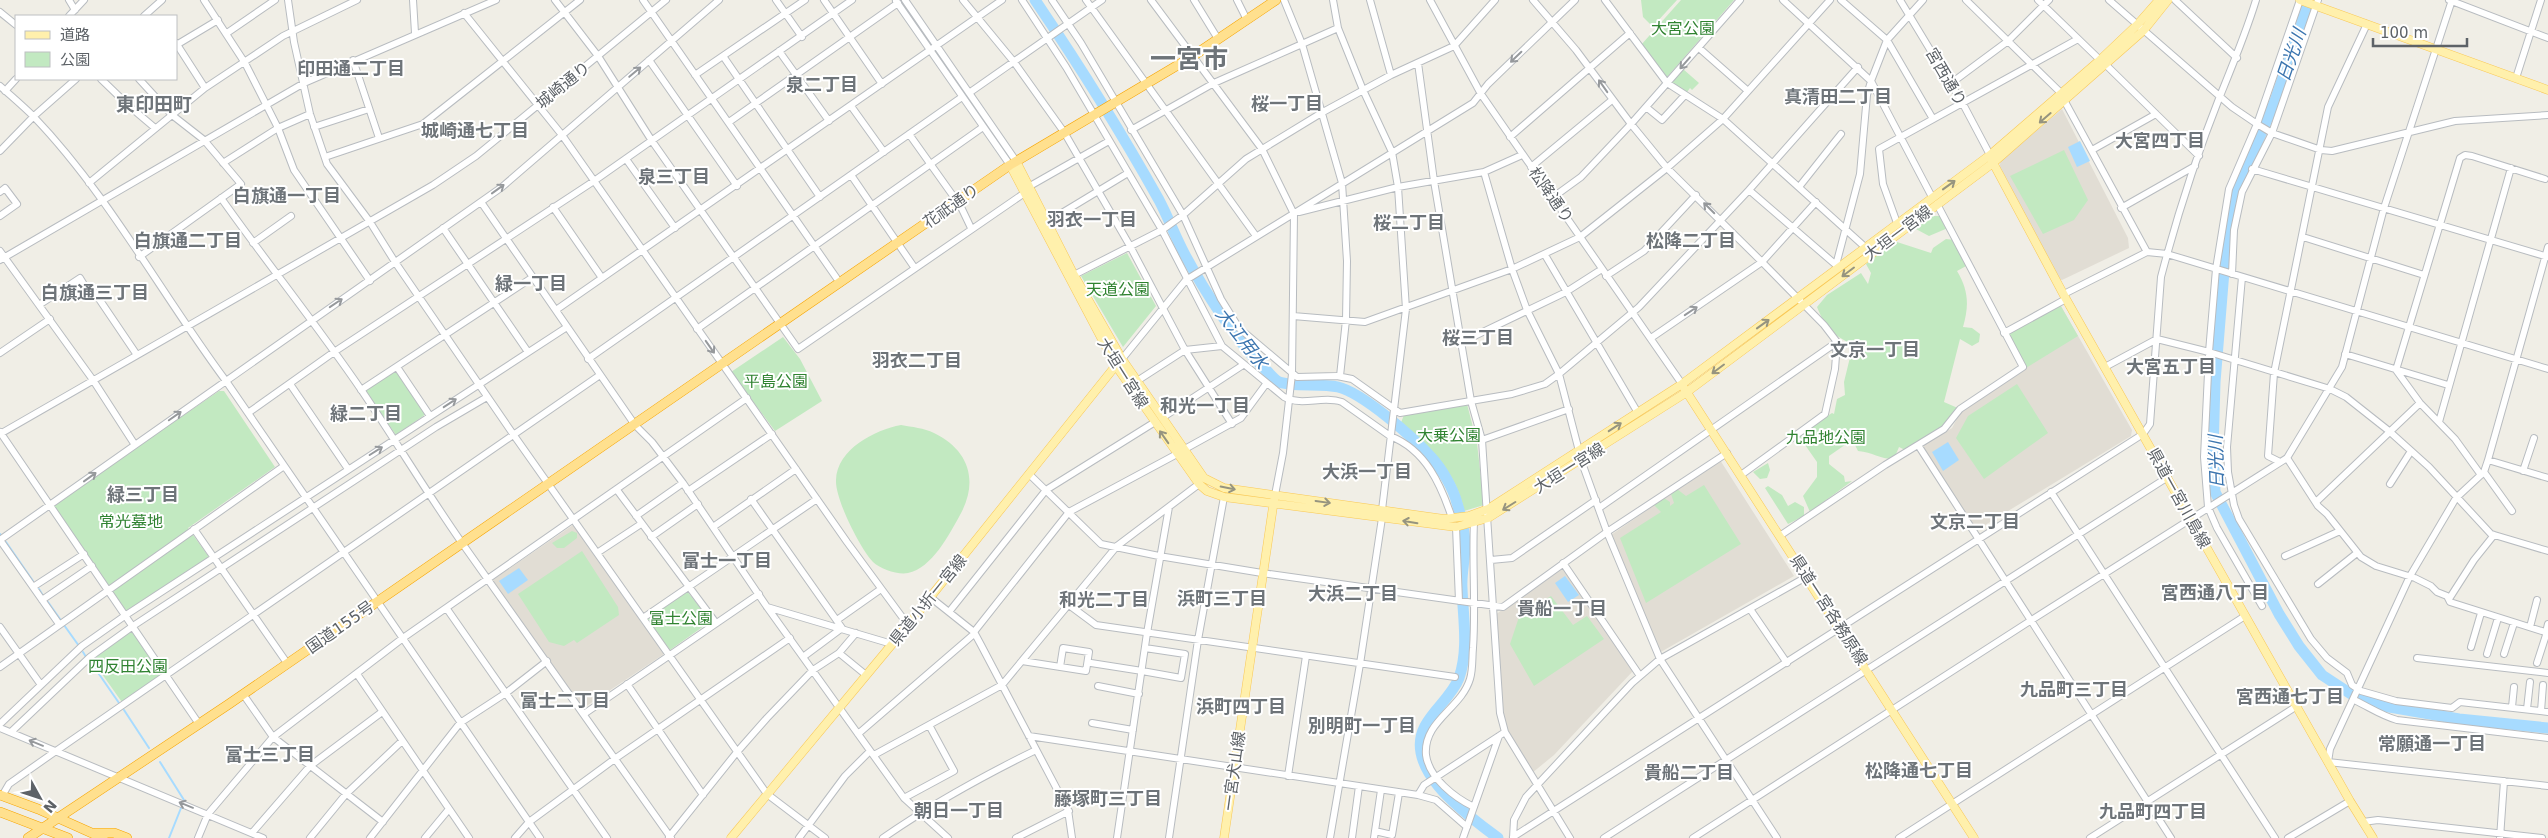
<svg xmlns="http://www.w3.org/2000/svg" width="2548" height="838" viewBox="0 0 2548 838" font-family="'DejaVu Sans','Noto Sans JP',sans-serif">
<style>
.education{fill:#e1ddd4}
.green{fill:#c2e9c1}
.water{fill:#a7dbff}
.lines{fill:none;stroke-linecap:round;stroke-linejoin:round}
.stream{stroke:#a7dbff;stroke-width:2}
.river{stroke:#a7dbff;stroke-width:11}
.minor-casing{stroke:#b8bcc0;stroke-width:8}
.major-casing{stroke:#f9c856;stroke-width:9}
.highway-casing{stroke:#f6a400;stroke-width:10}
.minor{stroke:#fff;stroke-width:6}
.major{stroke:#fff0ac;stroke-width:8}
.highway{stroke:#ffe08e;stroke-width:9}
.oneway{stroke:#96999c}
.oneway2{stroke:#96947f}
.labels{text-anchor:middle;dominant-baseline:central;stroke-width:4;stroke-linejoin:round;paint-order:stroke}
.park-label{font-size:16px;fill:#308331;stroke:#fff}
.street-label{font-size:16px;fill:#5d6267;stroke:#fff}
.water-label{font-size:18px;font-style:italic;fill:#3b75af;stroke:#fff}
.neighbourhood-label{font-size:18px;font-weight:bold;fill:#6e7479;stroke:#fff}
.quarter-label{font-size:19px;font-weight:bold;fill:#6e7479;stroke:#fff}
.town-label{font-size:26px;font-weight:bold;fill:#6e7479;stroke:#fff}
</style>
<rect width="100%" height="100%" fill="#f0eee6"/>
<path class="education" d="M2062 109 2128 238 2129 248 2062 280 2057 278 1999 167 2001 161Z
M2058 301 2132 430 2131 436 1972 533 1917 449 1952 428 1961 411 2026 368Z
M1720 460 1794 576 1659 653 1611 535Z
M573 525 664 654 582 709 491 581Z
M1563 567 1633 671 1554 755 1532 773 1509 738 1504 718 1495 615Z"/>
<path class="green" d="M1641 0H1677L1655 24 1651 25 1643 17Z
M1681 0H1734L1668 76H1665L1641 45Z
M1683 69 1699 83 1692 90 1690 88 1685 95 1671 84Z
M2064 150 2088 200 2074 220 2043 234 2010 176Z
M1930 216H1942L1948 228 1929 236 1914 228Z
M1946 239 1955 240 1968 265 1957 271C1969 291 1969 306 1963 327L1972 328 1980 334 1979 342 1972 346 1960 339 1944 402 1960 409 1949 425 1907 451 1899 447 1894 459C1879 459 1873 452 1858 451L1853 441 1855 433 1845 430 1852 440 1829 456V464L1844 476 1845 482 1852 481 1810 512 1803 496 1817 477V462L1798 435 1832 413 1834 414 1837 399 1845 395 1844 382 1853 345C1832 334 1826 329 1817 307L1827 295 1861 273 1868 284 1871 273 1866 264 1882 250 1897 242 1931 253 1933 248Z
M1127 253 1156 306 1123 347 1081 276Z
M2058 301 2078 336 2026 368 2006 333Z
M783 337 800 359 822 401 775 431 731 372Z
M396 371 426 414 396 435 365 391Z
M2017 384 2048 433 1984 479 1956 438 1968 416Z
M219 391H224L275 467 188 528 209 557 125 612 51 506Z
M1467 404 1477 443 1484 505 1464 511C1458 474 1429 446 1400 425L1404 415Z
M901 425C912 427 924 428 934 433 969 450 979 481 960 515 949 535 932 568 908 573 898 575 880 569 873 562 860 548 835 499 836 480 837 449 875 430 901 425Z
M1768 463 1770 470 1767 478 1760 479 1753 472Z
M1704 485 1741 544 1646 603 1620 538 1661 512 1654 505 1664 498 1670 502V506L1674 503 1671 494 1677 489 1686 496Z
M1768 486 1782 495 1788 506 1795 502 1804 507V516L1788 524 1765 488Z
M572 531 577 533V538L564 548H557L552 543Z
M582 551 618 607 619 615 577 643 574 640 564 646 549 642 518 594Z
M686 590 711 621 670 650 646 618Z
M1551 596 1573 625 1587 616 1604 639 1534 686 1510 644 1519 617Z
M133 626 165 676 124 705 90 657Z"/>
<path class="water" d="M2080 141 2090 161 2077 167 2068 147Z
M1948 442 1959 460 1943 471 1932 452Z
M519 568 528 580 508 594 499 581Z
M1565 576 1579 595 1568 602 1555 583Z"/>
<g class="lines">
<path class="stream" d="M0 534 1 535
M6 542 33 581
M39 589 42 594
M48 602 60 619
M64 625 79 646
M83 652 86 657
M90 661 119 703
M124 710 149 748
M160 762 184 800
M169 838 181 808"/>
<path class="river" d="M1035 0C1079 65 1121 132 1159 200 1168 217 1175 236 1184 253 1203 289 1238 344 1267 371 1270 374 1275 380 1279 382 1293 387 1322 383 1338 387 1363 393 1413 437 1431 457 1442 469 1453 488 1457 503 1461 516 1465 533 1465 545 1465 560 1461 574 1462 588 1463 618 1469 649 1459 678 1452 696 1434 709 1425 726 1402 770 1469 816 1498 838
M2309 0 2275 101 2233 198 2227 234 2215 382 2213 452 2215 492 2279 614 2299 646 2322 675 2354 696 2378 705 2459 719 2548 728"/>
<g class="minor-casing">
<path id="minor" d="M69 0 75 10
M204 0 245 63 278 128 294 170 370 281
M288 0 294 42 310 114 327 164 370 222 395 262 513 434 767 794 825 838
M413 0 415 33
M555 0 598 56 652 141 798 349 1026 192
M643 0 840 283
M776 0 802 37
M824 0 882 84
M905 0 1016 161
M963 0 1014 62 1064 132 1130 246 1185 350 1232 424
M1022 0 1066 67 1162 230 1222 346 1284 397C1303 407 1322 395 1342 402L1390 436C1426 450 1441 485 1452 518
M1052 0 1081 43 1183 215 1221 299 1239 328 1297 377 1337 376 1352 379 1400 413 1512 394 1545 384 1559 374 1639 307 1749 190 1858 67
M1086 0 1256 236
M1151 0 1262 149 1294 214 1292 374 1283 453 1275 495
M1194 0 1218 39
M1237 0 1247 20
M1333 0 1338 28 1363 90 1392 152 1398 187 1406 309 1382 510
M1370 0 1391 75
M1430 0 1481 94 1682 384
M1533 0 1576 50 1631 124 1740 0
M1605 0 1667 83 1723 119 1865 247
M1783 0 1871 81 1932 197
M1841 0 1887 40 1933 119
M1900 0 1963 104 1990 155
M1966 0 2061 93
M2038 0 2100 60
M2109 0 2232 107 2257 124 2272 133 2321 150 2332 151 2455 121 2548 115
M2175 0 2237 58
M2449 0 2548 38
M896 1 1010 165
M0 12 16 25
M464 13 562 135 847 542 908 625
M69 16 84 0
M144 16 162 0
M1338 28 1302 44 1342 183 1347 261 1346 320 1340 376
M227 33 275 0
M176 43 205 88
M178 44 218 20
M1699 48 1748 91
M779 51 829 121
M723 56 820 197
M353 60 379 138
M649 60 737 186
M1418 63 1434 181 1471 401 1482 440 1500 713 1505 732 1570 838
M2105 64 2199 156
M695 75 805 0
M2516 78 2541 0
M101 79 129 106 155 128
M139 79 172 115 204 140 241 184 139 257
M1950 84 2008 41 2049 0
M0 86C11 96 23 106 34 117 108 194 162 295 226 381L540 838
M5 91 16 79
M969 93 1102 0
M2064 100 2147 252
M851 106 884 152
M1646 107 1662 120 1685 95
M729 122 898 3
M314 127 369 109
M1131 130 1214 83 1302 44 1284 0
M909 134 961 207 971 228
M1510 137 1630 33
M2092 150 2156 114
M0 151 34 116 76 79
M325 157 423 124 580 0
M626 159 675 228
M223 163 278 128 310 114
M1531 167 1612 100
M2252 169 2548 257
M1484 172 1512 269 1527 310 1559 374 1579 451
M851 175 914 267
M89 183 205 88 283 36 357 0
M1030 186 1109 141
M1799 187 1841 134
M1749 190 1836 265
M0 192 5 188 17 204 0 216
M221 198C267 263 317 325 362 391 396 441 427 493 462 543L671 838
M1552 198 1581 177 1631 124 1667 168 1762 262 1651 338
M481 202 635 425 652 442 683 483 767 607 904 798 948 838
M553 207 602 278
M2121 208 2195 166
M1299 212 1398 187 1484 172 1522 155
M1047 222 1128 173
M1897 223 1883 184 1879 149 2078 39
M443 228 528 352
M2303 237 2424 275
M253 243 291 216
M0 251 93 380 135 445
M1545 255 1638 413
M0 260 304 83 496 0
M1837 269 1836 265 1860 174 1867 95 1871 81 1887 40 1923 0
M2232 274 2234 230 2242 192 2272 133 2318 0
M1074 275 1162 230 1183 215 1246 159 1323 112 1391 75 1454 46 1495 0
M1606 276 1644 251 1696 195
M2242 277 2227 447 2228 472 2234 505 2239 519 2311 639 2327 658 2347 673 2352 685 2361 691 2396 701 2452 708 2460 702 2548 712
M2064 294 2147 252 2167 254 2548 369
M39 305 80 278 88 291 93 290 137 355
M556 310 1002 0
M1293 316 1365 322 1512 269 1580 237 1667 168 1723 119 1830 0
M697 329 983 127
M2004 333 2066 299
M1462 342 1566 292 1602 269
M0 353 50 319
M2345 354 2448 385
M588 359 962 97
M1122 359 1186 280 1473 103 1488 84 1575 0
M397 367 430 416
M2105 367 2157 339 2209 352 2330 389 2346 397 2389 431 2429 467 2491 534 2548 551
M1137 381 1185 350 1222 346
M290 384 348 469
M361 390 533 277
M248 413 334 352 594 181 852 0
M1162 418 1243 365
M2439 422 2511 168
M0 432 199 724
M0 434 433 185 476 156 666 0
M1482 440 1569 409
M1918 445 2171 838
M1183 450 1241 418 1266 384
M2287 458 2318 506 2327 514 2361 557 2376 566 2415 578 2431 586 2437 592 2447 596 2450 602 2548 633
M1581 460 1607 532 1660 659 1777 838
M2488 460 2548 247
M2280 462 2268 456 2274 373 2328 107 2367 24
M2523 471 2534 438
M2484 472 2512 511
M1029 474 1101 544 1159 556 1262 573 1503 607 1607 532 1727 453
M1741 475 1825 414 1835 369 1837 342 1824 325 1762 262 1816 202
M2481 475 2455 439 2420 403 2396 370 2460 158 2465 155 2472 156 2545 179
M2548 478 2488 460 2484 472 2456 498 2410 576 2330 749 2328 762 2548 786
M2390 484 2411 451
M617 490 716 623
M688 491 772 434
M2051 492 2275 838
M751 499 842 628 803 657
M2316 502 2420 403
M1599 508 1837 342
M636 516 683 483
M1474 522C1472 564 1476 606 1473 648 1472 658 1473 669 1470 679 1461 709 1423 721 1426 755 1429 778 1455 798 1474 807
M713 527 796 469
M1456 527 1459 601
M194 529 287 663
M1781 535 1885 465 1944 429 1960 409 2023 367 1937 204
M651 537 698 504
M0 540 502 187 719 0
M0 540 59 624
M597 553 641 524
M2285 556 2340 531
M1491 560 1512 558 1596 500
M1563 563 1640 676
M2318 584 2357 553
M33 587 84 554
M930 597 974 632 981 645 1068 810 1072 838
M2449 599 2474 560 2494 535
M42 600 92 566
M1069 605 1096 625 1455 677
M2262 606 2217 528 2208 507 2204 457 2209 352 2216 269 2229 189 2257 124 2300 0
M767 607 892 644
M447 609 607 838
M1750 609 1787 663
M949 612 1046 490 1155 422
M643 618 817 499
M837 620 881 589
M0 627 41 685
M2530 627 2537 600
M974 632 1069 512 1177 454
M2546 632 2548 624
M2471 647 2481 613
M839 653 866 675
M2487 654 2498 618
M2504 654 2514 623
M2417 658 2548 673
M1022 661 1086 671 1089 652 1063 648 1060 667
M1091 663 1142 671
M2537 663 2547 632
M0 667 284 466
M1142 671 1181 678 1185 654 1145 648
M357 674 469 838
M627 684 703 795
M1098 686 1139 694
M243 694 273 737 383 822
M2354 700C2369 707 2382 716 2397 720L2548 738
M2512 707 2514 687
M2527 709 2530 682
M2541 711 2543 685
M584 714 759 594
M1092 723 1133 730
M0 724 82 646 126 615 567 327
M0 728 263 838
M11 732 90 657 133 626 436 427 487 397
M858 734 974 634
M1029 736 1418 795 1424 785 1505 732
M874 755 1002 685 1117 546 1199 484
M1288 776 1306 656
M1418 795 1436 800 1467 827
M2 796 9 784 56 751 600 375
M904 798 954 771 929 725
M2363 822 2378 820 2542 838
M1375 831 1392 835 1399 793
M252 833 310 766 382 712
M669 837 737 752 767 718 813 670 839 653 856 633
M1513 837 2143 434 2150 424 2161 277C2177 216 2197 154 2220 96 2233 64 2246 33 2256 0
M198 838 208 814 273 737 403 638 747 398
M310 838 346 794 402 741
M370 838 460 723 506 693 547 661
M425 838 449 809
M515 838 529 822 616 758 790 638
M799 838 845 776 870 751
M883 838C932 804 983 776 1036 750
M1016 838 1069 811
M1117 838 1147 633 1169 507
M1169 838 1198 640 1224 497
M1330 838 1360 664 1382 518
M1352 838 1359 786
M1374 838 1381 790
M1463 838 1499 736
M1513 838 1514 820 1526 797 1632 683 1660 659 1808 576
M1604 838 2168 477
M1693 838 2030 621 2287 458 2342 367 2384 208 2452 0
M1899 838 2245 616
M2090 838 2297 706
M2288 838 2350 801
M2500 838 2504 781"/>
</g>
<g class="major-casing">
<path id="major" d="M2300 0 2548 90
M1991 159 2066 299 2350 801 2373 838
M1016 161 1074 275 1122 359 1204 478 1224 488 1444 519 1469 516 1488 509 1682 384 1990 155 2100 60 2138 24 2159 0
M1010 165 1116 366 1199 484 1207 491 1224 497 1456 527 1488 518 1687 392 1993 163 2144 30 2168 0
M1684 388 1974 838
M731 838 908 625 1117 364
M1224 838 1274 500"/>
</g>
<g class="highway-casing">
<path id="highway" d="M0 795 38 809 103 838
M0 812 68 838
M95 833H114L127 838
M28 838 229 704 1010 165 1193 56 1276 0"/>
</g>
<use href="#minor" class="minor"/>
<use href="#major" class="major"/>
<use href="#highway" class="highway"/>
</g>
<defs><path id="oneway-shaft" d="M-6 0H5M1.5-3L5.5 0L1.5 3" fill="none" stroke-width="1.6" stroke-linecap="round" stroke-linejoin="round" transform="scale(1.25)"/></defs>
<g class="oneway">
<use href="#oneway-shaft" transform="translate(1516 57) rotate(136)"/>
<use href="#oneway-shaft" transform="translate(1685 63) rotate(131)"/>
<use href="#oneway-shaft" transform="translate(635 72) rotate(-40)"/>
<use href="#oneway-shaft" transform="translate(1603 86) rotate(-125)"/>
<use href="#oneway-shaft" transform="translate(498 189) rotate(-36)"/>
<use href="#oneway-shaft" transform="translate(1709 208) rotate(-135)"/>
<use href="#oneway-shaft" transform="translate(336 303) rotate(-34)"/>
<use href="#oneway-shaft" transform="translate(1691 311) rotate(-34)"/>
<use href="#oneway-shaft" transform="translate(710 347) rotate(55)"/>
<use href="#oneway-shaft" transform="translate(450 403) rotate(-33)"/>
<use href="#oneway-shaft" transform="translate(175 416) rotate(-35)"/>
<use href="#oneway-shaft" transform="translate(376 451) rotate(-32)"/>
<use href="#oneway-shaft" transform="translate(90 477) rotate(-36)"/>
<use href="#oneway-shaft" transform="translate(36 743) rotate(-158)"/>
<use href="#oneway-shaft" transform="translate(186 805) rotate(-158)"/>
</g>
<g class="oneway2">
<use href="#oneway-shaft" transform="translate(2045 118) rotate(139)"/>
<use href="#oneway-shaft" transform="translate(1949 185) rotate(-36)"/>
<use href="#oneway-shaft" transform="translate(1848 272) rotate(143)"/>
<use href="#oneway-shaft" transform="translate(1763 324) rotate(-36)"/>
<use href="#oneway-shaft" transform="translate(1718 369) rotate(143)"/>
<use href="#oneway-shaft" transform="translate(1615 427) rotate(-33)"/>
<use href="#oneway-shaft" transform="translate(1164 437) rotate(-125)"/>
<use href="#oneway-shaft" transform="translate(1228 488) rotate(11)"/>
<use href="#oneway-shaft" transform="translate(1323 502) rotate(8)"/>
<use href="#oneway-shaft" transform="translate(1509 506) rotate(148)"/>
<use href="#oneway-shaft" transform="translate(1410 522) rotate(-171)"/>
</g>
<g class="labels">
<g class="park-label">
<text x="1683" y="28">大宮公園</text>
<text x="1118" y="289">天道公園</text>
<text x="776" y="381">平島公園</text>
<text x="1449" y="435">大乗公園</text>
<text x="1826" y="437">九品地公園</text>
<text x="131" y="521">常光墓地</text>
<text x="681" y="618">富士公園</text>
<text x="128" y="666">四反田公園</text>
</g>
<g class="street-label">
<text transform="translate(1946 77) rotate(60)">宮西通り</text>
<text transform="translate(563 85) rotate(-39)">城崎通り</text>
<text transform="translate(1551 195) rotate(55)">松降通り</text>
<text transform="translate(951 206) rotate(-35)">花祇通り</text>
<text transform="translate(1898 233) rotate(-37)">大垣一宮線</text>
<text transform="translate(1123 373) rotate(58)">大垣一宮線</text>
<text transform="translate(1569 468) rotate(-32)">大垣一宮線</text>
<text transform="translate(2179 498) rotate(61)">県道一宮川島線</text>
<text transform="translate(928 600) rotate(-51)">県道小折一宮線</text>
<text transform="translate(1829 610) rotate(57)">県道一宮各務原線</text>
<text transform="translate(340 627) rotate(-35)">国道155号</text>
<text transform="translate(1234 771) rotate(-82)">一宮犬山線</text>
</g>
<g class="water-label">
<text transform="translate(2291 55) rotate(-71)">日光川</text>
<text transform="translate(1242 338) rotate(52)">大江用水</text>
<text transform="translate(2216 462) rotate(-92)">日光川</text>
</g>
<g class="neighbourhood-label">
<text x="351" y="68">印田通二丁目</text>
<text x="822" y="84">泉二丁目</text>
<text x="1838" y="96">真清田二丁目</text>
<text x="1287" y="103">桜一丁目</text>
<text x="475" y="130">城崎通七丁目</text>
<text x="2160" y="140">大宮四丁目</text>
<text x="674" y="176">泉三丁目</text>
<text x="287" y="195">白旗通一丁目</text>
<text x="1092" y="219">羽衣一丁目</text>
<text x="1409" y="222">桜二丁目</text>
<text x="188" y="240">白旗通二丁目</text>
<text x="1691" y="240">松降二丁目</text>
<text x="531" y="283">緑一丁目</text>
<text x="95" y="292">白旗通三丁目</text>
<text x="1478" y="337">桜三丁目</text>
<text x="1875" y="349">文京一丁目</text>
<text x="917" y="360">羽衣二丁目</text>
<text x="2171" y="366">大宮五丁目</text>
<text x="1205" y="405">和光一丁目</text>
<text x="366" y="413">緑二丁目</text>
<text x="1367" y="471">大浜一丁目</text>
<text x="143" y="494">緑三丁目</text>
<text x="1975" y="521">文京二丁目</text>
<text x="727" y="560">富士一丁目</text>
<text x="2215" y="592">宮西通八丁目</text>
<text x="1353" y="593">大浜二丁目</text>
<text x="1222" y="598">浜町三丁目</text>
<text x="1104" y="599">和光二丁目</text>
<text x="1562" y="608">貴船一丁目</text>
<text x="2074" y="689">九品町三丁目</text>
<text x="2290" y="696">宮西通七丁目</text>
<text x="565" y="700">富士二丁目</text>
<text x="1241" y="706">浜町四丁目</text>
<text x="1362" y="725">別明町一丁目</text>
<text x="2432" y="743">常願通一丁目</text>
<text x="270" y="754">富士三丁目</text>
<text x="1919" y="770">松降通七丁目</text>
<text x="1689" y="772">貴船二丁目</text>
<text x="1108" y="798">藤塚町三丁目</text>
<text x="959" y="810">朝日一丁目</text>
<text x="2153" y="811">九品町四丁目</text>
</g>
<g class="quarter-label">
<text x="154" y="104">東印田町</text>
</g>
<g class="town-label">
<text x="1189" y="59">一宮市</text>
</g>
</g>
<rect x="15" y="15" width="162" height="65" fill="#ffffff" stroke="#bec0c2"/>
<rect x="25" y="31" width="25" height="8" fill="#fff0ac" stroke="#bec0c2"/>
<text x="60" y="40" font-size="15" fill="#5d6267">道路</text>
<rect x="25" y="52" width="25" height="15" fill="#c2e9c1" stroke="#bec0c2"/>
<text x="60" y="65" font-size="15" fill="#5d6267">公園</text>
<g transform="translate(40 798) rotate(130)" stroke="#ffffff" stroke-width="4" paint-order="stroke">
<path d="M0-4L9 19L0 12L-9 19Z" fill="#5d6267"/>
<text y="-8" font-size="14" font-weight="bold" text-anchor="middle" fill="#5d6267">N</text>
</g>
<path d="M2373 38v8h94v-8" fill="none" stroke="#5d6267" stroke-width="2.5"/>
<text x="2380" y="38" font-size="15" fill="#5d6267" stroke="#ffffff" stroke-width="4" paint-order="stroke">100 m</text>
</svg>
